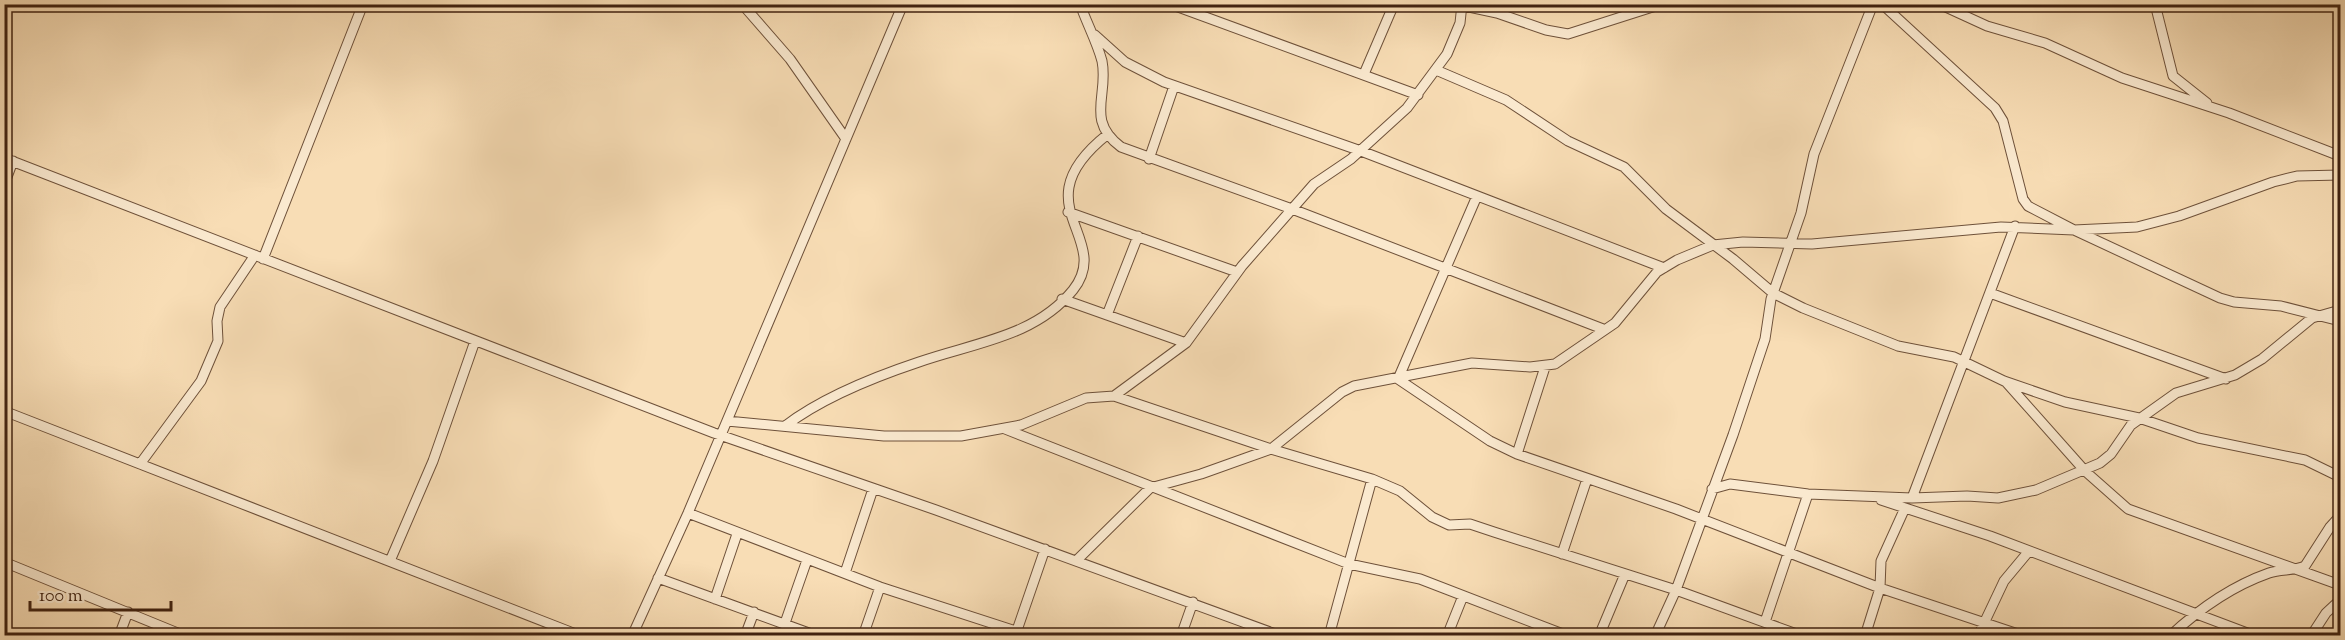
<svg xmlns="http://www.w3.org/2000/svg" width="2345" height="640" viewBox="0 0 2345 640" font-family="'Sorts Mill Goudy',serif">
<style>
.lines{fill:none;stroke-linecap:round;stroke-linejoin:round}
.minor-casing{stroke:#6e513a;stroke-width:11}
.minor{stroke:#fae9cf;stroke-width:9}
</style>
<rect width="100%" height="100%" fill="#f8ddb5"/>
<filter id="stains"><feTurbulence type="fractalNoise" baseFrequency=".00333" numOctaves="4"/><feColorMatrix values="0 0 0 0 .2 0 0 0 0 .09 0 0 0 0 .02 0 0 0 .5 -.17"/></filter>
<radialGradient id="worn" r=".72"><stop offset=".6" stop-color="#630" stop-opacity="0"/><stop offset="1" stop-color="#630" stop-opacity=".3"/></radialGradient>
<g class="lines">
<g class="minor-casing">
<path id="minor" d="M742 4 790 59 846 139
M1080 4C1087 24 1097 42 1102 61 1109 95 1085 120 1121 147L1292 209 1603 329
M1170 4 1418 95
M1455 4 1497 13 1546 30 1568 34 1662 4
M1882 4 1995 108 2003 121 2023 199 2028 206 2074 230 2220 298 2234 302 2281 306 2340 321
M1939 4 1987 26 2045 43 2122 78 2229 113 2340 156
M2155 4 2173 76 2207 103
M1095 35 1125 62 1164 82 1361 151 1664 268
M1436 70 1506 100 1568 141 1624 167 1666 209 1733 259 1773 293 1803 308 1898 346 1954 357 2004 381 2065 402 2139 418 2198 438 2305 460 2340 477
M1364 74 1394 4
M4 158 714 433 936 510 1281 636
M1149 159 1174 86
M4 185 13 161
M1477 196 1398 379 1490 441 1517 454 1676 509 1880 588 2024 636
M1068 212 1237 272
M263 259 363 4
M1990 293 2226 379
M1062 299 1186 343
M1107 315 1138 236
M2006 382 2085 471 2128 509 2340 585
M1114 396 1186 343 1242 266 1314 184 1351 159 1407 108 1447 54 1460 23 1462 4
M4 411 581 636
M727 421 884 436H961L1021 425 1086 398 1114 396 1271 449 1372 479 1400 491 1432 517 1449 525 1470 524 1494 532 1676 590 1802 636
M785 426C823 397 874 377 919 362 973 343 1035 337 1073 290 1115 237 1018 205 1108 134
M1005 429 1349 564 1420 579 1568 636
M1517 454 1545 367
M140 464 201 381 218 341 217 321 220 307 255 255
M1712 489 1730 484 1808 494 1912 498 1967 496 1998 498 2036 490 2100 463 2111 454 2131 425 2176 393 2235 375 2262 359 2312 318 2340 310
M1912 498 2015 226
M1881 500 1990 536 2255 636
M688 513 880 587 1031 636
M1562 554 1587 479
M390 561 433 461 475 341
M1076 561 1150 488 1201 474 1271 449 1342 392 1354 386 1472 363 1530 367 1555 364 1615 323 1657 272 1677 260 1713 245 1743 242 1812 244 2001 227 2074 230 2137 227 2179 216 2273 182 2297 176 2340 175
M4 562 185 636
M845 573 873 489
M658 578 817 636
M715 599 737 534
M1765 622 1808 494
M785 623 807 560
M119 636 128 612
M632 636 688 513 903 4
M745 636 754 612
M863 636 880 587
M1015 636 1045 549
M1181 636 1193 602
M1329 636 1372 479
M1447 636 1463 596
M1599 636 1625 574
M1655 636 1676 590 1733 435 1765 339 1771 299 1801 213 1814 154 1873 4
M1865 636 1880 588 1881 561 1905 508
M1978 636 2004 581 2029 551
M2170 636C2198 610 2232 586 2269 573 2281 569 2294 571 2305 566L2330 527 2340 516
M2311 636 2326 613 2340 600"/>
</g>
<use href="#minor" class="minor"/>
</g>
<rect width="2345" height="640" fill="none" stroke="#f8ddb5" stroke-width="24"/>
<rect x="6" y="6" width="2333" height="628" fill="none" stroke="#402211" stroke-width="3"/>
<rect x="12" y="12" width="2321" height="616" fill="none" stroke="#402211" stroke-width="1.5"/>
<path d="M30 601v9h141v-9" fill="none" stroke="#402211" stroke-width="3"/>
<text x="39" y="601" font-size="18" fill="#402211" stroke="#fae9cf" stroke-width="4.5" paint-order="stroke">100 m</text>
<rect width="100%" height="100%" filter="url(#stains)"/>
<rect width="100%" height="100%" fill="url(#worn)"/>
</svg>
